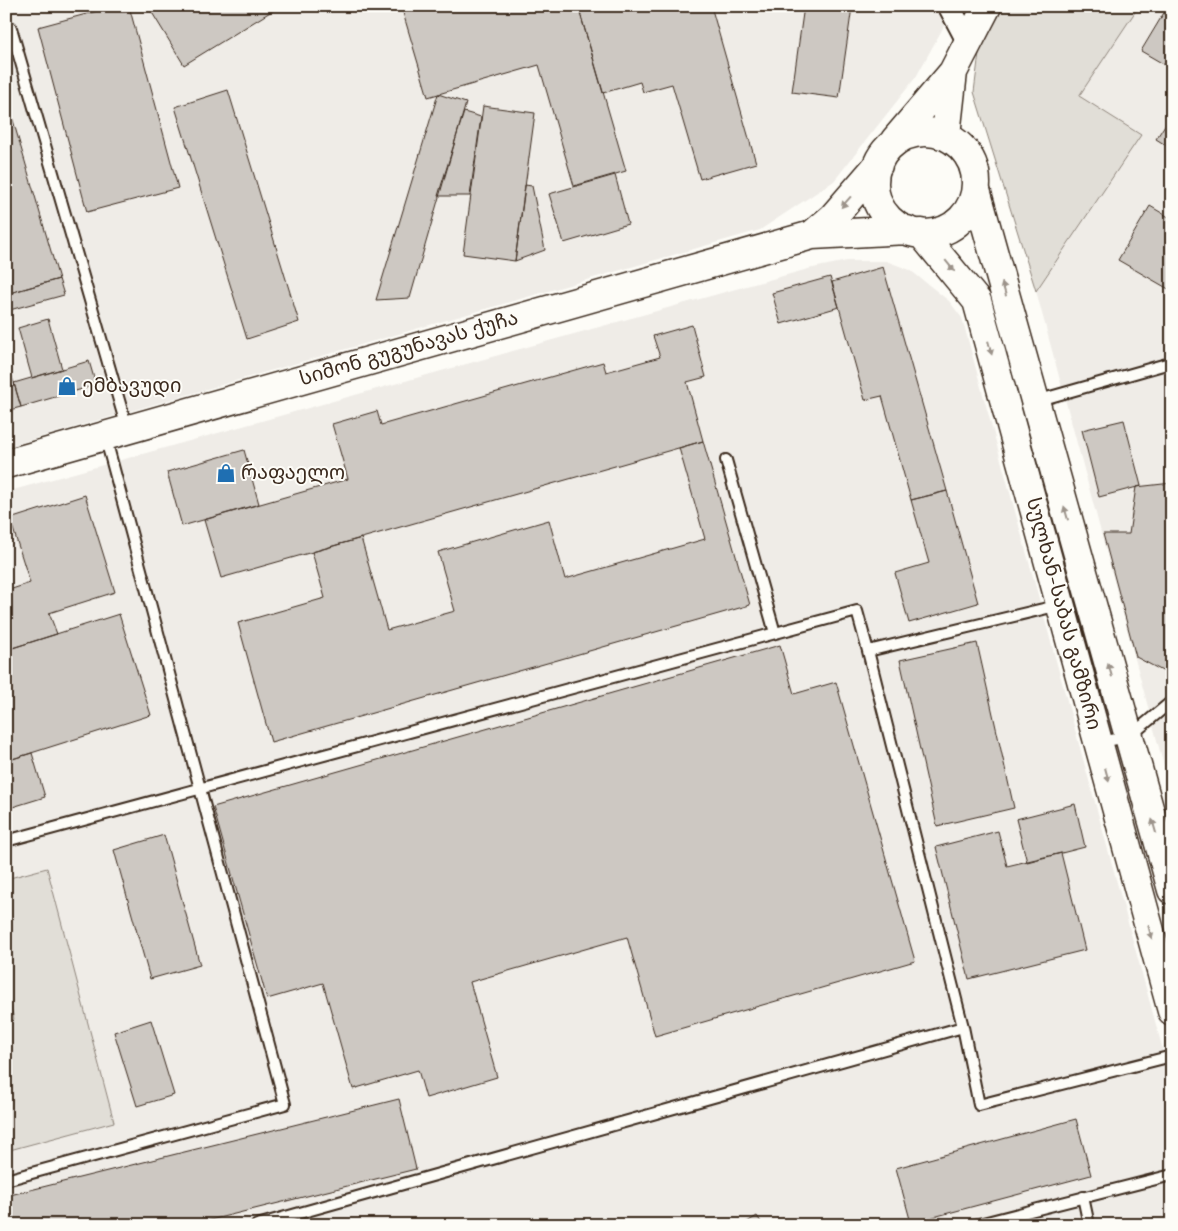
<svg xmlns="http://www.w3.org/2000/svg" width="1178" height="1231" viewBox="0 0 1178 1231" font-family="Mynerve,'Noto Sans Georgian',sans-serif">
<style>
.built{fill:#efece7}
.green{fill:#e1ded7;stroke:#8e847a}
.building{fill:#cdc8c2;stroke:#3b2a1e}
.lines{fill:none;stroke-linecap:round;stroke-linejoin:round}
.lane-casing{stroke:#3b2a1e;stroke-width:14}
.street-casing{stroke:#3b2a1e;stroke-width:25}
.secondary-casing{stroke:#3b2a1e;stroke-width:31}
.lane{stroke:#fdfcf7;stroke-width:10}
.street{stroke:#fdfcf7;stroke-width:21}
.secondary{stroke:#fdfcf7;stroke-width:28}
.oneway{fill:#9c938a}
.labels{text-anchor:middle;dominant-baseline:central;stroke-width:4;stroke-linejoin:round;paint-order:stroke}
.street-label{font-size:20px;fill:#3b2a1e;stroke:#fdfcf7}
.poi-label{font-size:20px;fill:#3b2a1e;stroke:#fdfcf7;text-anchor:start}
</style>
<rect width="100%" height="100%" fill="#fdfcf7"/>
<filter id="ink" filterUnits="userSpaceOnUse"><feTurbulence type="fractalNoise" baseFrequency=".02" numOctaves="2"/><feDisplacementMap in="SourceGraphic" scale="10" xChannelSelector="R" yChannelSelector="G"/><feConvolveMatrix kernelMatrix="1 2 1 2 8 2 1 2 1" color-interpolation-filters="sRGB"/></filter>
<g filter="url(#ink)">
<path class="built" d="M6 6H955L916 77 834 181 760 230 6 447Z
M1139 6H1172V796L1036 291 1140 135 1079 96Z
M847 261H886L910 270 949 301 962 318 1172 1083V1225H6V1151L114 1122 47 869 6 879V492L808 269Z
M6 989 14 1019 6 1021Z"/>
<path class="green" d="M1004 6H1139L1079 96 1141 135 1036 291 974 92 979 53Z
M47 868 114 1122 6 1151V1021L14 1019 6 989V879Z"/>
<path class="building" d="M116 6H129L178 188 87 212 38 27Z
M148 6H280L184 65Z
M401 6H578L626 171 574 186 539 65 428 97Z
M578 6H711L756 163 700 179 672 84 643 92 640 82 603 93Z
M804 6 852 7 839 98 792 92Z
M1168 6H1172V69L1141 51Z
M228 90 299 322 247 339 175 107Z
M438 94 466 103 410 298 376 300Z
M6 96 59 279 6 294Z
M483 106 535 113 515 261 463 254Z
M464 112 481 117 470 196H438Z
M1172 114V149L1156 139Z
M615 175 628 224 564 243 549 194Z
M525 185 532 186 545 250 515 261Z
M1150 206 1172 219V291L1118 260Z
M883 267 947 491 911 500 882 396 865 400 832 282Z
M830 277 839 307 781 324 772 293Z
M59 279 64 295 6 311V294Z
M48 319 62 369 32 378 18 328Z
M692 325 706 377 687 382 703 441 221 578 204 520 348 479 332 424 377 411 381 425 603 362 606 372 660 357 653 336Z
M6 357 21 407 6 411Z
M89 361 96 385 21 407 14 383Z
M1124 420 1141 486 1099 497 1082 430Z
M703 441 750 605 271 742 238 623 325 598 312 552 361 538 387 630 455 611 438 552 549 520 565 579 705 539 679 448Z
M244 450 259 504 182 526 167 472Z
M1172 483V676L1136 657 1103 534H1129L1136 487Z
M947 491 978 603 909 623 895 573 929 563 911 500Z
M85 495 115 592 49 613 57 634 6 650V591L30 583 10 519Z
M119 614 151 715 6 761V650Z
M977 643 1014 808 937 826 900 660Z
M780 645 794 694 836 682 915 961 655 1036 627 937 470 982 497 1077 426 1098 418 1070 353 1089 323 983 267 999 213 807Z
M32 753 45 797 6 809V761Z
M1075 804 1085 847 1027 862 1016 819Z
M998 831 1007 866 1061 853 1085 950 969 979 936 847Z
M164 835 200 965 150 979 114 850Z
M151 1020 174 1095 137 1106 114 1032Z
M399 1099 416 1169 190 1225H6V1196Z
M1076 1119 1091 1175 911 1223 896 1168Z
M757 1216 763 1225H742Z"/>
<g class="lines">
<g class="lane-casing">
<path id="lane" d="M11 28 127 428
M1036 401 1170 363
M726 460 775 633
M1060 605 868 651 963 1027 979 1105 1172 1056
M1099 742 1129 737 1172 701
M6 841 857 611 868 651
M6 1180 285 1104 105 436
M1083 1197 1089 1225
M257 1225 963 1027
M975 1225 1172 1175"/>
</g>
<g class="street-casing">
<path id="street" d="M949 6 968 42"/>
</g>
<g class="secondary-casing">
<path id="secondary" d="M874 183a51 51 0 1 1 102 0a51 51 0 1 1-102 0Z
M946 135 953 72
M895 140 953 72 987 6
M976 190 1172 890
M921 233 977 301 1172 1011
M812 235 833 217 878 165
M6 464 812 235 907 230"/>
</g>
<use href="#lane" class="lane"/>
<use href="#street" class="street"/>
<use href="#secondary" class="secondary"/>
</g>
<defs><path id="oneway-solid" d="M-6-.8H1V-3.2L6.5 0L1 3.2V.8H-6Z" transform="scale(1.25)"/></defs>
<g class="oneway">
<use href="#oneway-solid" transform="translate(846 202) rotate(131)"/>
<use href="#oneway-solid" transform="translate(950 266) rotate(51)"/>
<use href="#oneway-solid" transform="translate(1004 289) rotate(-106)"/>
<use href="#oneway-solid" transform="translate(990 348) rotate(75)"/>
<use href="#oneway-solid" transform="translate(1066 513) rotate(-106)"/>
<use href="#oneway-solid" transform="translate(1110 670) rotate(-106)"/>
<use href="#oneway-solid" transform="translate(1107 775) rotate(75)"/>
<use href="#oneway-solid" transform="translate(1154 826) rotate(-106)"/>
<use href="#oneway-solid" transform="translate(1150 932) rotate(75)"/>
</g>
</g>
<defs>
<g id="shop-bare" transform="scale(1.5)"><path d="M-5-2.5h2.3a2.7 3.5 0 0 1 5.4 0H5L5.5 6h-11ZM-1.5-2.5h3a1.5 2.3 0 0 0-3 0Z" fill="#1f6fb2" stroke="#fdfcf7" stroke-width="2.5" paint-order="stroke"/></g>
</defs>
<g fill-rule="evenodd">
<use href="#shop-bare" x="67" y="386"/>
<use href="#shop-bare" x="226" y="473"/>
</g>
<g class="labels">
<g class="street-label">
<text transform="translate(409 349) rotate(-16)">სიმონ გუგუნავას ქუჩა</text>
<text transform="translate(1063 614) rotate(75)">სულხან-საბას გამზირი</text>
</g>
<g class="poi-label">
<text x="82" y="386">ემბავუდი</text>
<text x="241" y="473">რაფაელო</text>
</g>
</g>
<rect width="1178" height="1231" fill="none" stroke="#fdfcf7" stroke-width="25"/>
<rect x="12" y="12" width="1153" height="1206" fill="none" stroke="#3b2a1e" stroke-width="2" filter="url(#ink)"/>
</svg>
